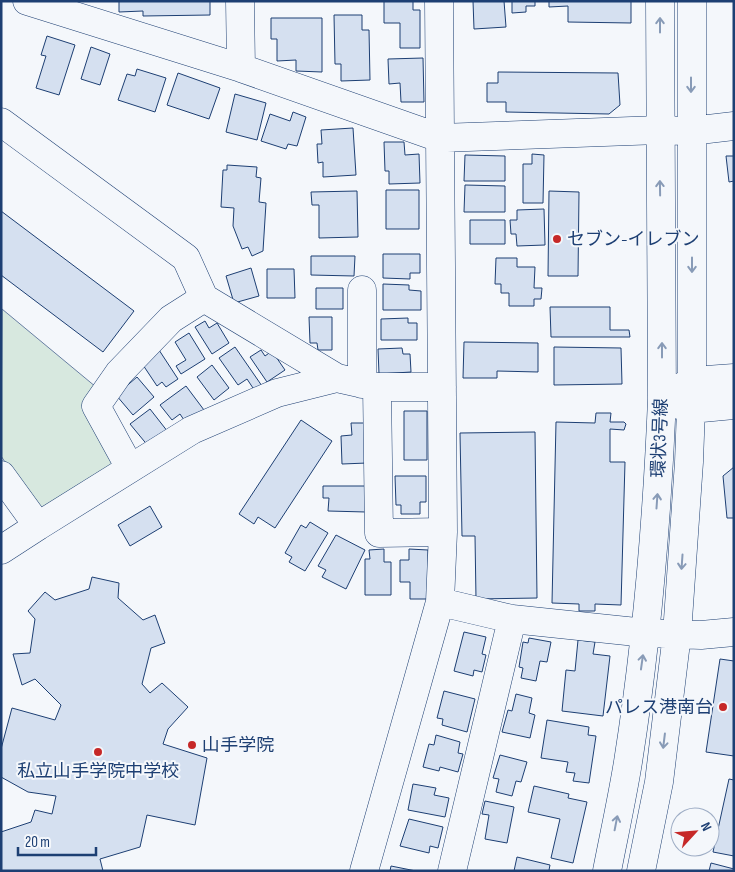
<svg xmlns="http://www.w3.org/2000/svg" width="735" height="872" viewBox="0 0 735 872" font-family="'Sofia Sans Condensed','Noto Sans JP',sans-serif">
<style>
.green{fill:#d7e8df;stroke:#687fa3}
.building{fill:#d5e0f0;stroke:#1d3f73}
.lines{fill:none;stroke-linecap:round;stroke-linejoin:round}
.minor-casing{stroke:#1d3f73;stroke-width:29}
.minor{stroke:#f4f7fb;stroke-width:28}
.oneway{stroke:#889bb7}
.poi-dot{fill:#c62828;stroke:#f4f7fb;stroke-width:2}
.labels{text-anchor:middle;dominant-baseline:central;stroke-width:4;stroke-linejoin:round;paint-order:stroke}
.poi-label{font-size:18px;fill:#1d3f73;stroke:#f4f7fb;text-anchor:start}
.street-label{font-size:18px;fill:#1d3f73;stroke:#f4f7fb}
</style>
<rect width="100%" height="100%" fill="#f4f7fb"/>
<path class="green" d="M2 309 96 387 118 464 39 512 1 456Z"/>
<path class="building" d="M119 1H210V15L143 16V11L119 12Z
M384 1H413V10H420V48H400V23H384Z
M473 1H504L506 27 474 29Z
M512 1H535V6H526V12L512 13Z
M549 1H631V23L568 22V6L549 7Z
M334 15H362V30H369L370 80 341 81V64H335Z
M271 18H322V72L296 71V60L277 61V39H271Z
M47 36 75 45 59 95 36 88 46 56 41 55Z
M91 47 110 54 100 85 81 79Z
M423 58 424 102H401L400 83 389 84 388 59Z
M137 69 166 78 155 112 118 100 127 74 135 76Z
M498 72 618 73 620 105 609 114 506 112V102H487V83H498Z
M178 73 220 88 209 119 167 105Z
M235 94 266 103 257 140 226 132Z
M293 112 306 117 297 146 288 144 286 149 261 141 270 114 290 121Z
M353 128 356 175 323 177V162L318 163 317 144H322L321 130Z
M384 142H404L405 155 419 154 420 183 389 184V171H385Z
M532 154 544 155 543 203H523V164H532Z
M465 155 505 156V181H464Z
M726 156H734V181L729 182Z
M227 165 257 167 256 177 261 178 259 202 266 203 263 251 252 256 248 247 242 249 233 226 234 208 221 207 223 170H227Z
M465 185 505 186V212H464Z
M386 190H419V229H386Z
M357 191 358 237 319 238V205H312L311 192Z
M549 191 579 192 578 276H548Z
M544 209 545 245 517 246 516 234H511L510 220H517V210Z
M1 211 134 311 103 352 1 275Z
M470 220H505V244H470Z
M383 254H420V273H410V279L383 278Z
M311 256H355L354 276 311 275Z
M496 258H517V267H535L534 288H542L541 299H534V306H509V293H501V284H495Z
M251 268 259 296 234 303 226 276Z
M267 269H294L295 298H267Z
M383 284 409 285V290L421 291V310H383Z
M316 288H343V309H316Z
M550 307H610V330H629L630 337H551Z
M309 317H332V350H318L317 343H310Z
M408 318V323H417V340H381V319Z
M205 321 209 328 217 323 229 343 212 354 195 327Z
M189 333 205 359 181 374 176 366 186 360 175 342Z
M464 342 538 343V372L497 371V378H463Z
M235 347 262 386 255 391 247 379 238 385 219 358Z
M554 347 621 348 622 384 554 385Z
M402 348 403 354H410L411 372 379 374 378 349Z
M159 350 178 379 166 387 162 382 157 386 141 362Z
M261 350 265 356 272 351 285 370 267 382 250 357Z
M212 365 229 388 214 400 197 377Z
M137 377 154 397 133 415 116 395Z
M186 386 204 410 186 423 180 414 172 420 160 405Z
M150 409 168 432 149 447 130 424Z
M404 411H427V460H404Z
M596 413H611L610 422H624L626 424 624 430 610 429V462H625L621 605 595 604V611H579V604L552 603 556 422 595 423Z
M301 420 332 441 275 528 258 517 254 524 239 514Z
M351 423H365L367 463 342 464 341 436 352 435Z
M535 432 537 598 476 599 475 536H462L460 433Z
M734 467V518H727L723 476Z
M395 476H426V502H420V514H401V505H396Z
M323 486H366V512L328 511 329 498H323Z
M150 506 162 527 130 546 118 525Z
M310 522 328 533 305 571 289 562 292 557 285 553 301 525 306 528Z
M336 535 365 550 346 589 322 577 326 570 318 566Z
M384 549V562H391V595H365V559H370L369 550Z
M409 549 428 550V599H410V582H400V560H409Z
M92 577 119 583 118 598 143 620 155 615 165 643 151 648 142 684 150 693 162 683 188 707 168 729 163 744 207 758 195 825 147 815 140 847 100 859 103 871H1V832L31 822 35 810 52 814 56 796 28 792 1 777V749L12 708 55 720 61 705 35 679 22 685 13 654 30 653 35 619 28 611 45 592 55 600 89 589Z
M464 632 486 637 482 654 486 655 482 672 474 670 473 676 454 671Z
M529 638 551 642 547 662 540 661 536 681 521 678 523 668 519 667 523 642 528 643Z
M578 640 595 642 593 654 610 656 603 716 562 711 566 670 575 671Z
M720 659 734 661V756L706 752Z
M444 691 475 699 467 732 442 725 443 719 437 718Z
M516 694 532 698 529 713 535 715 530 738 502 732 508 710 512 711Z
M547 720 589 727 588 735 596 736 589 783 573 781 575 773 566 772 568 762 541 758Z
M436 735 460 742 458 753 463 754 458 772 440 767 439 771 423 767 429 744 434 745Z
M500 755 527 762 521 782 516 781 512 796 496 792 499 779 493 778Z
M729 779 734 780V856L713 852Z
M413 784 436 788 434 795 449 798 445 817 408 810Z
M534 786 569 794 568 798 587 802 573 863 551 858 560 819 528 812Z
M485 801 514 807 507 843 485 839 489 815 482 814Z
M409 819 443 827 438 848 430 846 429 853 400 846Z
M517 857 550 865 549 870 551 871H514Z
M711 863 734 869V871H709Z
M391 866 416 871H390Z"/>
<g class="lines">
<g class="minor-casing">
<path id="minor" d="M27 1 241 68 440 138 659 130 691 131 734 126
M240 1 241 68
M439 1 443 532 440 602 512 619 646 633 701 635 734 632
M1 122 186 258 204 298 337 378
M362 384V290
M377 387 379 533 443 532
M678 389 692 381 734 378
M674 403 691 409 734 405
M130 468 96 406 119 373 171 319 204 298
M1 475 38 526 192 430 277 393 337 378 377 387H442
M1 550 38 526
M364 871 440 602
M452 871 512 619
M607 871C614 835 622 799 628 762 647 642 657 521 662 399L660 1
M641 871 659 782 677 634 689 462 692 381V1"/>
</g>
<use href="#minor" class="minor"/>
</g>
<defs><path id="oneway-shaft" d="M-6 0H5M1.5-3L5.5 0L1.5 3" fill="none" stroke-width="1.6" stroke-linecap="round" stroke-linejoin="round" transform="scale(1.25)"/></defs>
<g class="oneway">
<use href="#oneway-shaft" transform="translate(660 25) rotate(-90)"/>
<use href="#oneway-shaft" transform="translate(691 85) rotate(90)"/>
<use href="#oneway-shaft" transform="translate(660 188) rotate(-91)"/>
<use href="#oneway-shaft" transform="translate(692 265) rotate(90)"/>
<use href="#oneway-shaft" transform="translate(662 350) rotate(-90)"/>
<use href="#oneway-shaft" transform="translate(657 501) rotate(-86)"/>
<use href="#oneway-shaft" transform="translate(682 562) rotate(94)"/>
<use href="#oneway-shaft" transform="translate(642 662) rotate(-82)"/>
<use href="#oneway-shaft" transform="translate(664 741) rotate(97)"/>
<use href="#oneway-shaft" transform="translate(616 823) rotate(-79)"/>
</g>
<g class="poi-dot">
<circle cx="557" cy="239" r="5"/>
<circle cx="723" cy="707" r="5"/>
<circle cx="192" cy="745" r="5"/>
<circle cx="98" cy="752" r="5"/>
</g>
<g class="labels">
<g class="poi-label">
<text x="567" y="239">セブン-イレブン</text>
<text x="713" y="707" text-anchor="end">パレス港南台</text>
<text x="202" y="745">山手学院</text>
<text x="98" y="771" text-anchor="middle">私立山手学院中学校</text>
</g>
<g class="street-label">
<text transform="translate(660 438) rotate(-88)">環状3号線</text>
</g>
</g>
<rect width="735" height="872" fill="none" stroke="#1d3f73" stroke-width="5"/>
<g transform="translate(695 832) rotate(64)"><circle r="24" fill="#f4f7fb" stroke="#9eadc5"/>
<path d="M0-4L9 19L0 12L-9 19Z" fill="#c62828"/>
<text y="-8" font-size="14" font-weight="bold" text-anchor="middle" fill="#1d3f73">N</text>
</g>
<path d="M18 847v8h78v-8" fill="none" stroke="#1d3f73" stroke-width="2.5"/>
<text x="25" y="847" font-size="15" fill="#1d3f73" stroke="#f4f7fb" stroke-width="4" paint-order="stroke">20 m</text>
</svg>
